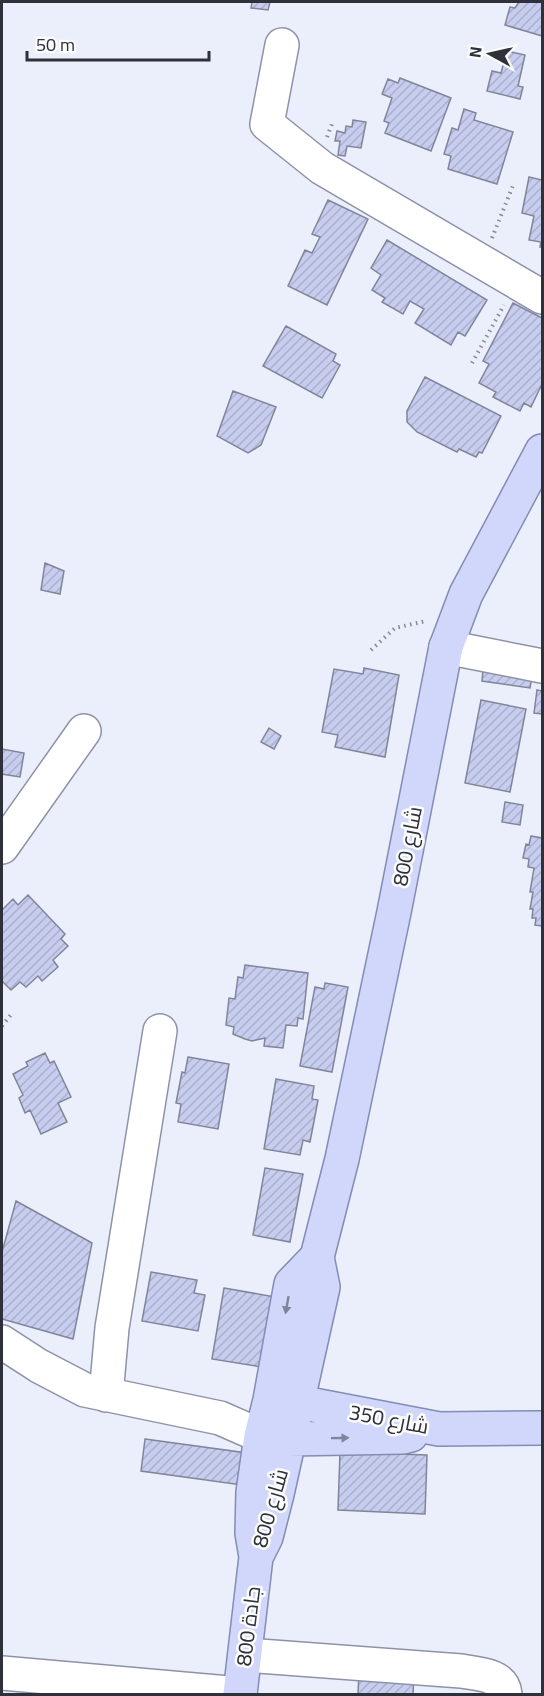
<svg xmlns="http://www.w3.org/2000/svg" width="544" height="1696" viewBox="0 0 544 1696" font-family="Georgia,Cairo,serif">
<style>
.building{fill:url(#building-hatch);stroke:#818599;stroke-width:1.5}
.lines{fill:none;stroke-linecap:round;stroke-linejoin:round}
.minor-casing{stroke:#8e92a7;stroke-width:36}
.major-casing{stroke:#848bb4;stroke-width:36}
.path{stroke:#878994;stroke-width:4;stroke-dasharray:1.5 4.5;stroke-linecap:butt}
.minor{stroke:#fff;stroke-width:33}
.major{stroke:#d0d7fa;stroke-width:33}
.oneway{fill:#80849a}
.labels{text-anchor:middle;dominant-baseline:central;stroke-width:5;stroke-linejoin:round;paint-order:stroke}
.street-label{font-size:21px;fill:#2f313a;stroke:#fcfcfc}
</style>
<defs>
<pattern id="building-hatch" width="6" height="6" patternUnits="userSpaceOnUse" patternTransform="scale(1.5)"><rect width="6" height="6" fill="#c7cdee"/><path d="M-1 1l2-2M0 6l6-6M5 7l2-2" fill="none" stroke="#abb0cd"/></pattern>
</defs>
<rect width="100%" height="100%" fill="#ebeefb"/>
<path class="building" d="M252 2H270L268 10 251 8Z
M519 2H542V36L505 25 510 7 515 8Z
M507 51 525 55 518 86 523 87 520 99 487 91 492 71 501 73Z
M400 78 451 98 431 151 385 133 389 123 384 121 392 98 382 94 388 79 398 83Z
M464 109 476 113 474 120 513 132 497 184 448 169 451 156 444 154 452 128 458 130Z
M353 120 366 122 361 148 347 146 345 156 338 155 340 141H335L337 131 345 133 346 126 352 127Z
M529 177 542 180V247H540L541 242 529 240 534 216 522 213Z
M328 200 368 219 327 305 288 286 305 250 312 253 320 237 312 234Z
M387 240 487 300 465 336 458 332 451 345 415 323 424 309 410 301 403 314 382 302 385 298 372 290 381 275 371 268Z
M513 303 542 318V384L531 407 524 403 520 411 493 397 496 392 479 383 489 364 483 361Z
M286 326 336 354 333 361 340 365 322 398 263 366Z
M425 377 501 416 482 453 479 452 476 457 459 449 457 452 417 432 407 422V411Z
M233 391 276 407 261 445 248 453 217 436Z
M45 563 64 571 60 594 41 590Z
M364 668 399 675 385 757 335 747 338 735 322 732 334 669 363 674Z
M483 670 533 671 530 688 482 681Z
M537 690 542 691V714L534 713Z
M481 700 526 709 510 792 465 783Z
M269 728 281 736 274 749 261 742Z
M2 749 24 753 20 777 2 774Z
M505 802 523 805 520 825 502 822Z
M531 836 542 838V926L535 925 536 918H532L533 909H530L533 892H530L534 868 528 867 529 859 523 858 526 844 529 845Z
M28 895 65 934 61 939 68 946 53 960 58 967 42 981 38 976 26 987 20 982 11 990 2 981V910L13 899 18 905Z
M245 965 308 973 303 1019 298 1018 297 1026 286 1025 283 1048 264 1046 265 1038 252 1041 245 1039 233 1034 234 1027 226 1025 229 998 235 999 238 977 243 978Z
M325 983 348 987 332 1072 300 1066 315 987 324 989Z
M45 1053 50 1063 54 1061 71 1097 58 1103 67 1122 41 1134 30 1110 25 1113 19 1098 23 1095 13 1074 28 1066 26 1062Z
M188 1057 229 1064 218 1129 178 1122 181 1104 176 1103 182 1072 185 1073Z
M276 1079 314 1086 312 1099 318 1100 310 1142 303 1140 300 1155 264 1149Z
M265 1168 303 1174 290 1242 253 1235Z
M16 1201 92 1243 73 1339 2 1319V1252Z
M151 1272 197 1280 194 1293 205 1295 198 1331 142 1321Z
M224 1288 281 1298 268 1368 212 1359Z
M145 1439 247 1453 242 1485 141 1471Z
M340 1452 427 1455 425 1514 338 1510Z
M359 1671 414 1675 413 1694H358Z"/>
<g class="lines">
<g class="minor-casing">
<path id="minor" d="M282 45 267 124 322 168 542 297
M446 647 542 666
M2 847 84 731
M2 1342 39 1366 85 1390 220 1418 261 1436
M106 1395 112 1328 160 1031
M245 1655 461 1671C478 1674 503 1674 505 1694
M2 1673 240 1694"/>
</g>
<g class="major-casing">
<path id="major" d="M277 1401 298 1402 439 1429 542 1428
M268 1437 289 1439 403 1437 411 1435
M256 1557 266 1537 277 1494 323 1287 317 1257 342 1159 394 912 446 647 466 594 542 451
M240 1694 256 1557 252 1533 253 1492 261 1436 270 1400 291 1284 317 1257"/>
</g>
<path class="path" d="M327 137 332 124
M492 238 514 183
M472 363 504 305
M371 650 395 628 426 621
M2 1026 13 1012"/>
<use href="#minor" class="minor"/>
<use href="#major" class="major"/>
</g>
<defs><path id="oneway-solid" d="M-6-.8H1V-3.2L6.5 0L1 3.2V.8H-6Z" transform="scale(1.5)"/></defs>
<g class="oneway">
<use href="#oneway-solid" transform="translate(287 1305) rotate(100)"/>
<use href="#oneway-solid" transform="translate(340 1438) rotate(-1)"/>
</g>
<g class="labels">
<g class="street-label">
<text transform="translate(407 846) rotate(-79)">شارع 800</text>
<text transform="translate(389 1419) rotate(11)">شارع 350</text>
<text transform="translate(270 1508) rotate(-74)">شارع 800</text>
<text transform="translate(248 1626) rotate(-83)">جادة 800</text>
</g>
</g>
<rect width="544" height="1696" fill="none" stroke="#2f313a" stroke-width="6"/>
<g transform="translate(490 54) rotate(278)" stroke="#fcfcfc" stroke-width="4.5" paint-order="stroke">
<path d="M0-4.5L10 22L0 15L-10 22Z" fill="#2f313a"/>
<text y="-9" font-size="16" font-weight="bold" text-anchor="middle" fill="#2f313a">N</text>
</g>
<path d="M27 51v9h182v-9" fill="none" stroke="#2f313a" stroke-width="3"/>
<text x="36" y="51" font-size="18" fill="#2f313a" stroke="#fcfcfc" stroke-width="4.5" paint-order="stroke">50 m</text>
</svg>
